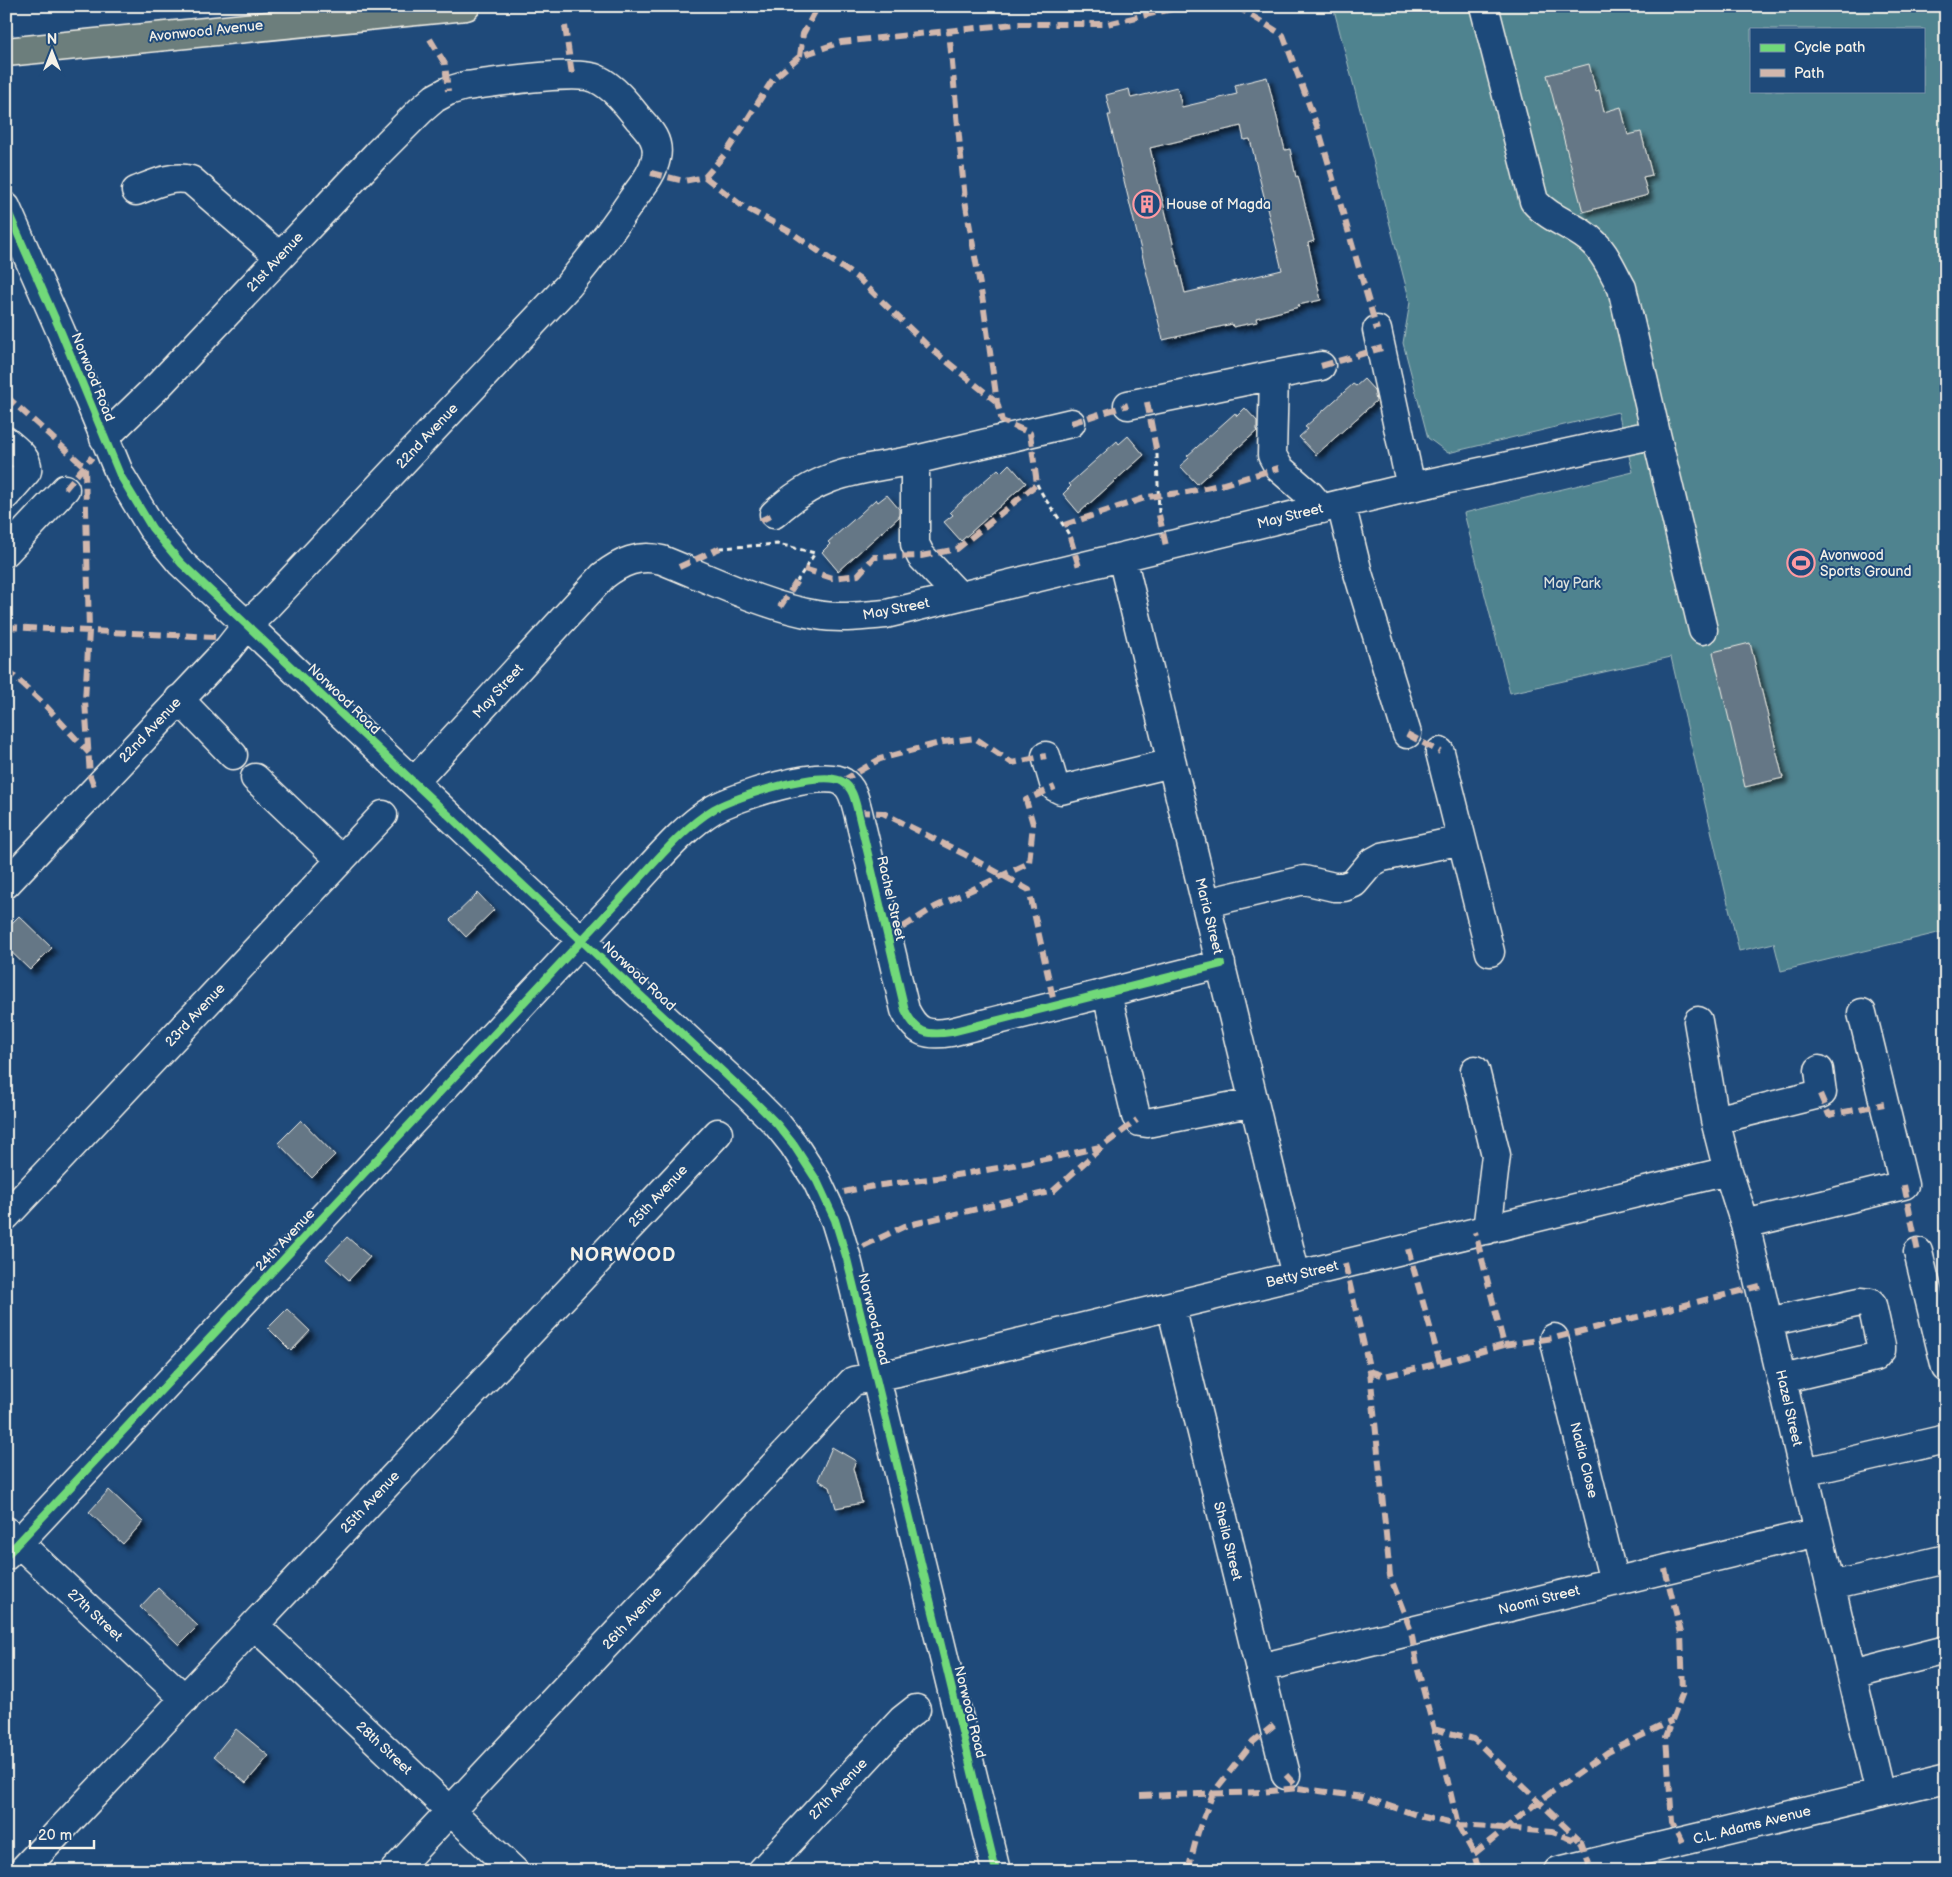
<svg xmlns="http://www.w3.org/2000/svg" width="1952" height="1877" viewBox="0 0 1952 1877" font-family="'Balsamiq Sans',sans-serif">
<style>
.green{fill:#50838f;stroke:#a2babc;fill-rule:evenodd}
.building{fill:#657786;stroke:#f4f1e8;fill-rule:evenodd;filter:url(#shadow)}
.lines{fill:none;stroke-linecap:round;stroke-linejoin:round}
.minor-casing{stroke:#f4f1e8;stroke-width:31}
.major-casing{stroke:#f4f1e8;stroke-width:31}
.path{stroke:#f4f1e8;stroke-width:3;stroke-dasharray:5 4;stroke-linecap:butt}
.minor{stroke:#1f4a7a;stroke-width:28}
.major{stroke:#6c7e7c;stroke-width:28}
.quiet{stroke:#d1b7ad;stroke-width:6;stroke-dasharray:12 6;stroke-linecap:butt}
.cycleway-casing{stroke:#1f4a7a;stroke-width:11}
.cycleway{stroke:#71d979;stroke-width:8}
.labels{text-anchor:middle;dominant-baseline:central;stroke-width:4;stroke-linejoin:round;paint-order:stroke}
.street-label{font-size:14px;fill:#f4f1e8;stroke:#1f4a7a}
.poi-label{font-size:14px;fill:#f4f1e8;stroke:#1f4a7a;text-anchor:start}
.park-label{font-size:14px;fill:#dbe0db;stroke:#1f4a7a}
.district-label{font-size:19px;font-weight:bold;letter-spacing:1px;fill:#f4f1e8;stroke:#1f4a7a}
</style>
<defs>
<filter id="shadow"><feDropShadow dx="4.5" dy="4.5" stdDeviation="2.5" flood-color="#0009"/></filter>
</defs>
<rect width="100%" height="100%" fill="#1f4a7a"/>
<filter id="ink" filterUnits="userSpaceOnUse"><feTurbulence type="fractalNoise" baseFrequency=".02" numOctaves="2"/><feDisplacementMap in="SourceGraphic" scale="10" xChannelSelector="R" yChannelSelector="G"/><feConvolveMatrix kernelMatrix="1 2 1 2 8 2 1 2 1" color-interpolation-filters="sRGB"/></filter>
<g filter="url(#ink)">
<path class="green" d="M1333 6H1946V931L1781 971 1774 943 1739 951 1671 657 1510 693 1464 513 1633 472 1618 412 1448 453 1428 438 1403 343 1410 302ZM1751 29H1923V91H1751Z"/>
<path class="building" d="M1589 64 1596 91 1599 90 1604 112 1621 107 1628 135 1641 132 1652 175 1643 177 1648 195 1583 212 1547 75Z
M1267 77 1285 150 1290 149 1296 177 1298 176 1314 241 1308 243 1321 300 1298 305 1299 307 1256 318 1257 322 1233 327 1232 324 1163 340 1108 115H1111L1106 95 1129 89 1131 98 1177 87 1182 107 1237 94 1235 85ZM1241 126 1244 140 1250 139 1282 270 1185 293 1150 148Z
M1364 379 1374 390 1376 401 1316 455 1299 437 1308 429 1305 427 1353 384 1356 386Z
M1245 408 1257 421V431L1197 484 1180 466 1189 458 1187 456 1235 413 1237 416Z
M1128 436 1144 455 1079 513 1063 494 1071 486 1069 484 1106 451 1117 441 1119 444Z
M1009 464 1026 483 961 541 944 522 953 515 950 512 982 483 998 469 1001 472Z
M887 495 899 509V517L838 571 822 552 830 544 828 542 860 514 876 499 878 502Z
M1750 643 1783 778 1745 787 1713 652Z
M478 893 494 910 466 937 450 920Z
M19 916 52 948 30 970 6 947V929Z
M301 1120 335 1155 312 1178 278 1143Z
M347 1237 370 1257 349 1280 326 1259Z
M287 1309 310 1331 291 1351 268 1328Z
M832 1447 856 1461 853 1468 862 1503 836 1508 830 1487 818 1480Z
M109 1490 143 1522 123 1544 89 1512Z
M158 1588 198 1626 179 1645 140 1607Z
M236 1729 269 1756 246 1783 214 1756Z"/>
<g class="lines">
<g class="minor-casing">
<path id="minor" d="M136 191C154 184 171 175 191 180L280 257
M6 207 61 332 120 475 152 528 181 563 614 971 749 1096 777 1124 793 1144 817 1181 835 1220 847 1259 996 1871
M1377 330 1411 487
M1274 375 1321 366
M1128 405 1274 375 1272 455 1279 468 1310 495 1322 509
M1656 434 1703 630
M6 441C15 449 29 458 27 471L6 495
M1341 504 1358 573 1407 734
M774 514C821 471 856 471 915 460
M6 552 65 489
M1122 557 1296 1276
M958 595 921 556 915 544V460L1071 423
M179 699 233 755
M1046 756 1055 787 1061 790 1172 763
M255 778 341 860
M414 782 603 576C621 562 639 554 662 560 710 579 766 607 817 615 839 619 863 616 886 614L1411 487 1656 434 1622 288C1614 274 1607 256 1595 244 1578 226 1551 221 1534 201L1484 6
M1462 840 1490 952
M6 884 228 649 247 625 268 605 568 286C591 258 612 230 632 200 641 187 653 174 656 158 660 141 649 130 638 118 627 104 614 87 597 79 577 69 491 83 465 86L448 91 435 98 421 110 378 153 160 384 104 438
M1206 903 1304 880 1334 887H1344L1354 883 1371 863 1382 857 1462 840 1440 752
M1107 994 1136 1116 1140 1122 1147 1123 1254 1102
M1698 1021 1715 1120 1728 1171 1745 1224 1880 1794
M1475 1070 1496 1155 1487 1230
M1715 1120 1820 1094 1822 1093 1819 1070
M6 1216 383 815
M1745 1224 1904 1185 1862 1013
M1918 1252 1946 1368
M1171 1306 1286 1775
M1768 1322 1860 1302 1870 1303 1872 1305 1881 1346V1350L1875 1357 1782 1379
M1554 1338 1614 1582
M1804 1472 1946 1439
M6 1531 185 1699
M6 1556 628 891C655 863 681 829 714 809 735 797 823 768 843 782 853 788 855 801 858 812L905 1010C916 1033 927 1036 951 1032L1221 964
M1831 1586 1942 1560
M254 1625 514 1871
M1260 1668 1818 1532
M1852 1674 1946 1650
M22 1871 718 1133
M394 1871 853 1381 898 1372 1728 1171
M762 1871 902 1720 916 1709
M1558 1871 1946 1778"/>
</g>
<g class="major-casing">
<path id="major" d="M6 52 466 6"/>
</g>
<path class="path" d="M1157 454 1159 515
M1037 484C1046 504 1061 518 1070 537
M720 548 778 544 815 553 797 581"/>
<use href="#minor" class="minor"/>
<use href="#major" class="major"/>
<path class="quiet" d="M1236 6 1283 35 1320 134 1377 330
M565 26 572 75
M430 39 445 64 448 91
M800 56 803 34 818 6
M651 173 684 181 705 177 726 153 773 79 800 56 841 42 1015 24H1107L1185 6
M705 177 741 205 792 233 859 279 930 348 997 402
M6 261 7 260
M1321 366 1382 348
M6 396 85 467 89 631 85 701 90 776 95 789
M1147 402 1157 454
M1071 423 1128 405
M65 489 92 457
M1159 515 1166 546
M760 521 774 514
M1064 525 1148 497 1187 492 1224 484 1279 468
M1070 537 1079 567
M679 567 720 548
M804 569 832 578 858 575 874 557 921 556 957 549 1037 484 1030 433 1002 421 997 402 983 302 965 200 949 31
M780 607 797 581
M6 627 215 637
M6 669 44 704 89 753
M1407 734 1440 752
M842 781 880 759 943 742 975 738 1012 763 1046 756
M858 812 883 813 964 854 1029 890 1055 1007
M887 937 935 907 1029 863 1033 824 1026 800 1055 787
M1820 1094 1829 1115 1884 1104
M1904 1185 1918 1252
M844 1192C877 1184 910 1182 943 1177 996 1169 1048 1159 1100 1147
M863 1246 905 1226 1053 1191 1103 1146 1137 1120
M1345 1264 1370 1371 1390 1576 1411 1631 1418 1670 1447 1778 1458 1825 1474 1854 1479 1871
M1504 1345 1554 1338 1760 1286
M1440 1363 1504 1345 1475 1232
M1370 1371 1385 1376 1440 1363 1408 1249
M1665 1569 1681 1633 1683 1692 1666 1737 1672 1822 1682 1842
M1433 1729 1474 1739 1579 1840
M1286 1775 1298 1788 1363 1797 1423 1817 1458 1825 1505 1828 1552 1832 1581 1842 1589 1864
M1140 1796 1261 1792 1298 1788
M1474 1854 1539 1801 1608 1752 1672 1721
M1188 1871 1198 1832 1213 1793 1253 1742 1274 1725"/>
<g class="cycleway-casing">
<path id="cycleway" d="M6 207 61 332 120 475 152 528 181 563 614 971 749 1096 777 1124 793 1144 817 1181 835 1220 847 1259 996 1871
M6 1556 628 891C655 863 681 829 714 809 735 797 823 768 843 782 853 788 855 801 858 812L905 1010C916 1033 927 1036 951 1032L1221 964"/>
</g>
<use href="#cycleway" class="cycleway"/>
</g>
</g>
<defs>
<g id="building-ring" transform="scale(1.4375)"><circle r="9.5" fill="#1f4a7a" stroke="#ff9aa2" stroke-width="1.5"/><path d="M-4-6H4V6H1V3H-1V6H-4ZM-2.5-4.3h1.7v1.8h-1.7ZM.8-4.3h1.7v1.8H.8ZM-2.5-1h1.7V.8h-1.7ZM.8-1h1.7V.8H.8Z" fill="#ff9aa2"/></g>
<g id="stadium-ring" transform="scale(1.4375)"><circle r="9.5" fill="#1f4a7a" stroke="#ff9aa2" stroke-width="1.5"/><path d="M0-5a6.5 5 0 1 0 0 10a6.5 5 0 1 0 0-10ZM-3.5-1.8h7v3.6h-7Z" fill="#ff9aa2"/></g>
</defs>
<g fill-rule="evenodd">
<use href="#building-ring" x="1147" y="204"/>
<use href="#stadium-ring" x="1801" y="563"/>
</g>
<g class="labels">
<g class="street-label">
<text transform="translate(206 31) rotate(-6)">Avonwood Avenue</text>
<text transform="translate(275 262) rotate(-47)">21st Avenue</text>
<text transform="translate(93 377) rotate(68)">Norwood Road</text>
<text transform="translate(427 436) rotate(-47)">22nd Avenue</text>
<text transform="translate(1290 516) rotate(-14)">May Street</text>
<text transform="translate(896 609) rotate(-11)">May Street</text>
<text transform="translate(498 691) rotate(-48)">May Street</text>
<text transform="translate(344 699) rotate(44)">Norwood Road</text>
<text transform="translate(150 730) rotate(-47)">22nd Avenue</text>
<text transform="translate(891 898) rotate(77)">Rachel Street</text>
<text transform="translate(1209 916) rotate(76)">Maria Street</text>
<text transform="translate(639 976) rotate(43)">Norwood Road</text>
<text transform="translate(195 1015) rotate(-47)">23rd Avenue</text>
<text transform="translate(658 1196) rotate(-47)">25th Avenue</text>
<text transform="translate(285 1240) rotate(-47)">24th Avenue</text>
<text transform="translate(1302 1274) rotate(-14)">Betty Street</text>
<text transform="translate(874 1319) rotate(76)">Norwood Road</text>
<text transform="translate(1789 1408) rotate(77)">Hazel Street</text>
<text transform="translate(1584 1460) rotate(76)">Nadia Close</text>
<text transform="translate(370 1502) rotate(-47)">25th Avenue</text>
<text transform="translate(1228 1541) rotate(76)">Sheila Street</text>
<text transform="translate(1539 1600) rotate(-14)">Naomi Street</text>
<text transform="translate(95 1615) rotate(43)">27th Street</text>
<text transform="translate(632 1618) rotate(-47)">26th Avenue</text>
<text transform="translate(970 1712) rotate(76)">Norwood Road</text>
<text transform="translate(384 1748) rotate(43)">28th Street</text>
<text transform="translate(838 1789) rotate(-47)">27th Avenue</text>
<text transform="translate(1752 1825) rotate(-14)">C.L. Adams Avenue</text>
</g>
<g class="poi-label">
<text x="1166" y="204">House of Magda</text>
<text x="1820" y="555">Avonwood<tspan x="1820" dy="16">Sports Ground</tspan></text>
</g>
<g class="park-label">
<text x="1572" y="583">May Park</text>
</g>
<g class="district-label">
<text x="623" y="1255">NORWOOD</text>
</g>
</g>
<rect width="1952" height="1877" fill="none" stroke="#1f4a7a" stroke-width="25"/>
<rect x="12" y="12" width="1927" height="1852" fill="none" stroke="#f4f1e8" stroke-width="2" filter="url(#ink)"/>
<rect x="1750" y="28" width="175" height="65" fill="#1f4a7a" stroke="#748da6"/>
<rect x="1760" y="44" width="25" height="8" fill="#71d979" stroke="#748da6"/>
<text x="1794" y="52" font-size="15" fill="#f4f1e8">Cycle path</text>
<rect x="1760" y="69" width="25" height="8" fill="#d1b7ad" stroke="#748da6"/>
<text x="1794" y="78" font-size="15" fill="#f4f1e8">Path</text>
<g transform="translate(52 52)" stroke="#1f4a7a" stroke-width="4" paint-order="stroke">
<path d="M0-4L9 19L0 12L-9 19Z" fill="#f4f1e8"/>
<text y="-8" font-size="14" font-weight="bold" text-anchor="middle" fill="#f4f1e8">N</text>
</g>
<path d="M30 1840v8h64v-8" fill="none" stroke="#f4f1e8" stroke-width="2.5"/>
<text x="38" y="1840" font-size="15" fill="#f4f1e8" stroke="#1f4a7a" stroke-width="4" paint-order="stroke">20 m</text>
</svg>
